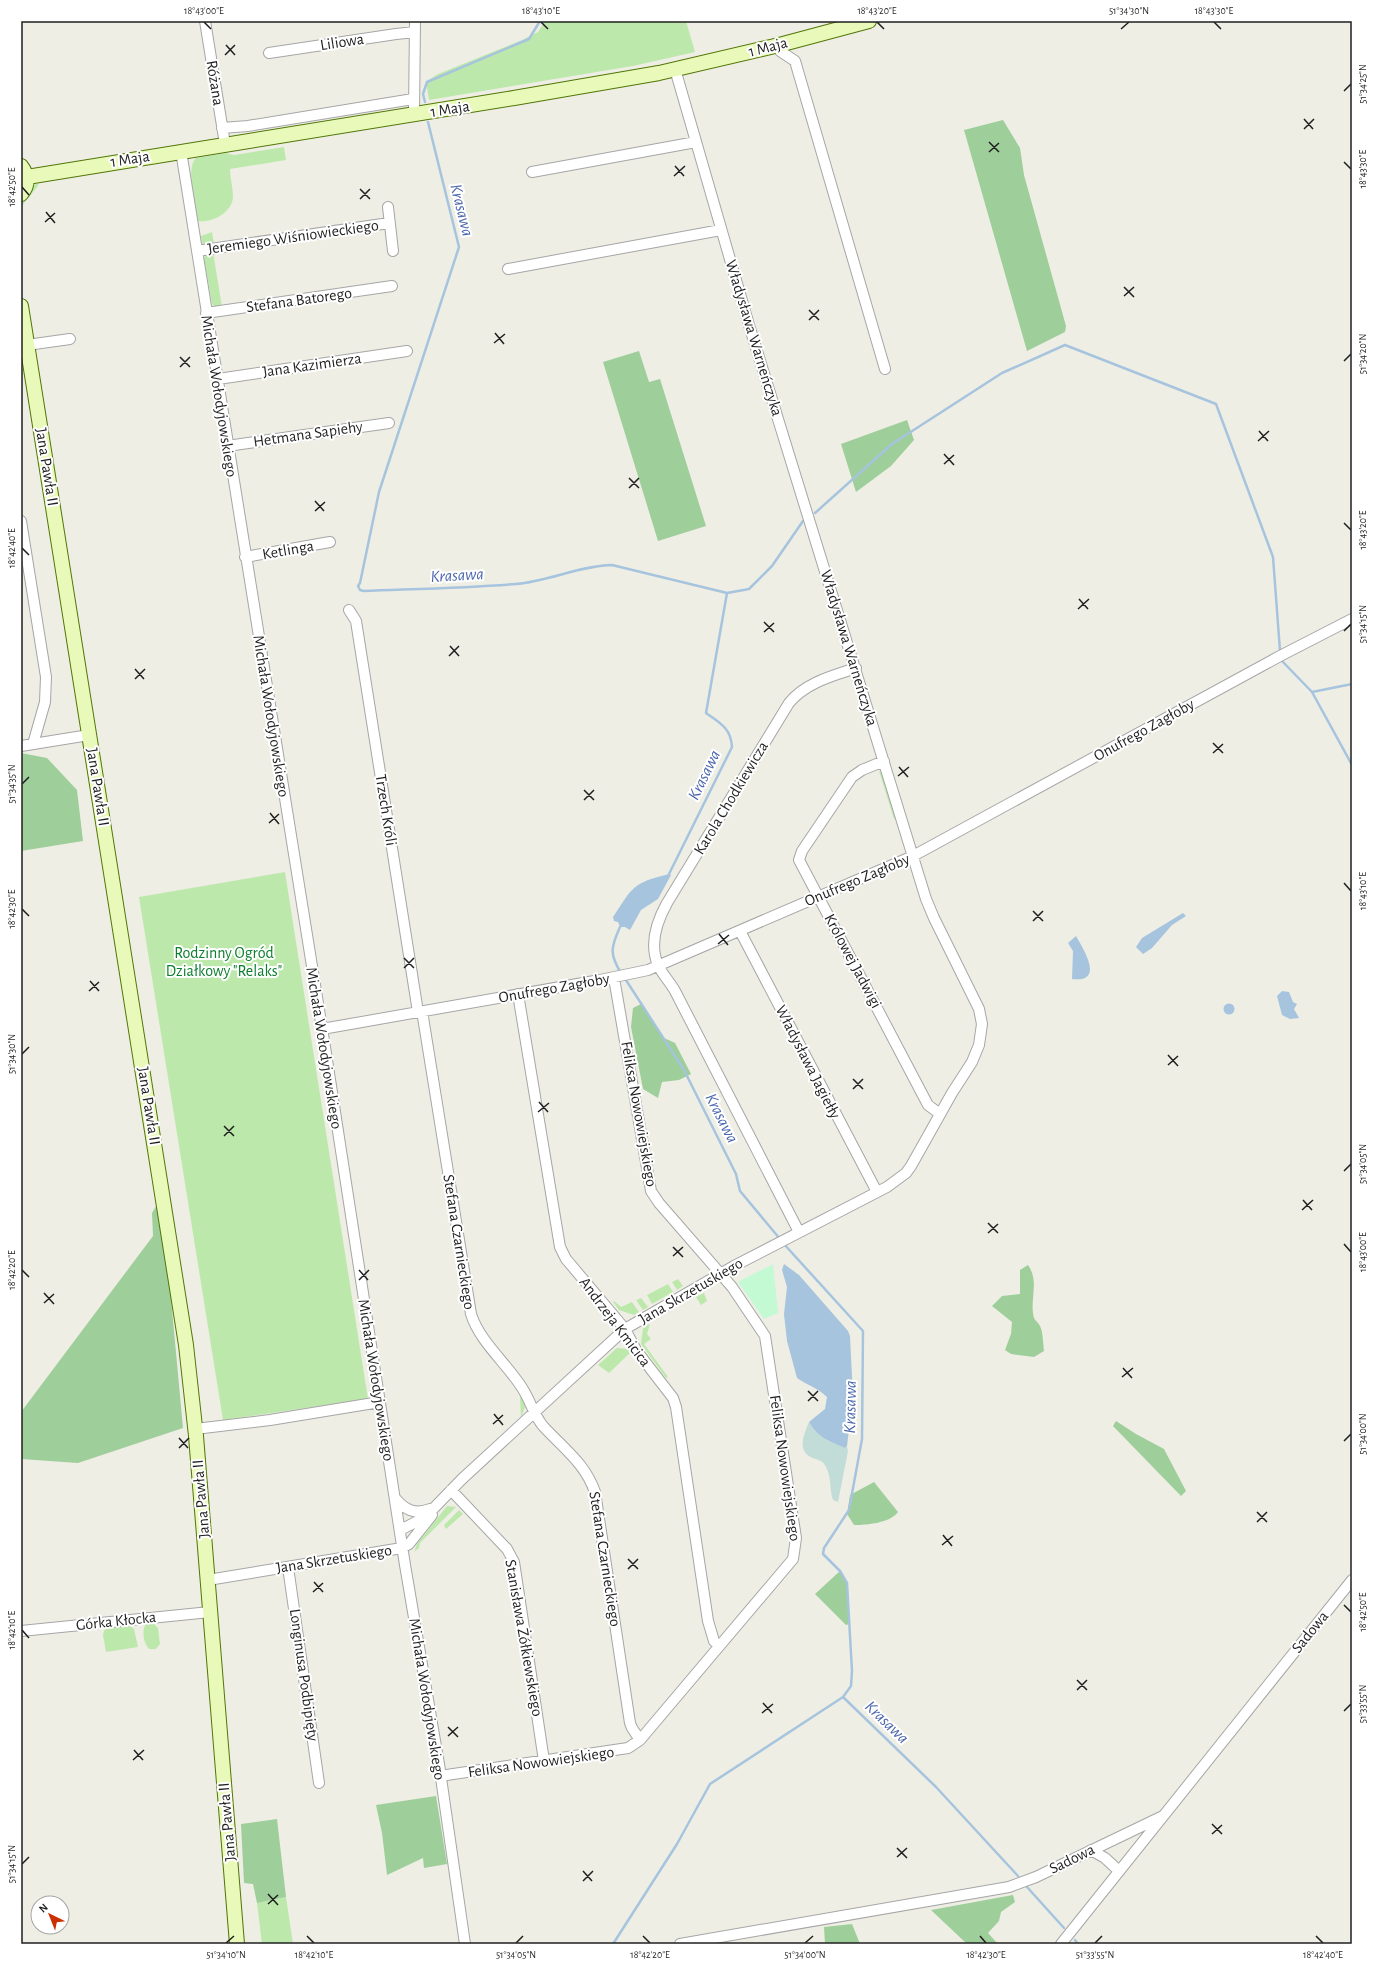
<svg xmlns="http://www.w3.org/2000/svg" width="1373" height="1965" viewBox="0 0 1373 1965" font-family="'Alegreya Sans',sans-serif">
<style>
.grass{fill:#bce9ab}
.forest{fill:#9ece9a}
.wetland{fill:#c2ddd7}
.park{fill:#c3f9d3}
.water{fill:#a6c4dd}
.lines{fill:none;stroke-linecap:round;stroke-linejoin:round}
.stream{stroke:#a6c4dd;stroke-width:2.5}
.street-casing{stroke:#a6a6a6;stroke-width:12}
.secondary-casing{stroke:#517606;stroke-width:16}
.street{stroke:#fff;stroke-width:10}
.secondary{stroke:#e8f9ba;stroke-width:14}
.ticks{fill:none;stroke:#1f1f1f;stroke-width:1.5}
.labels{text-anchor:middle;dominant-baseline:central;stroke-width:4;stroke-linejoin:round;paint-order:stroke}
.street-label{font-size:16px;fill:#1f1f1f;stroke:#fff}
.park-label{font-size:16px;fill:#0d7d2f;stroke:#fff}
.water-label{font-size:17px;font-style:italic;fill:#4c67ae;stroke:#fff}
.neatline{fill:none;stroke:#1f1f1f;stroke-width:1.5}
.ticks-label{font-size:10px;text-anchor:middle;fill:#1f1f1f}
</style>
<rect width="100%" height="100%" fill="#efeee5"/>
<path class="grass" d="M545 21H686L695 52 633 66 429 100 427 88V81L438 74 520 41 538 32Z
M284 147 286 160 230 169C230 178 233 188 233 197 232 213 212 223 198 221 196 207 185 168 196 158L226 153 234 155Z
M38 183V186L21 207C21 197 29 187 38 183Z
M212 232 214 244 207 245 202 243 201 236Z
M213 252 222 307 217 308 212 304 204 258 206 254Z
M879 771 882 773 897 818 894 819Z
M285 872 368 1399 223 1420 139 897Z
M678 1279 683 1286 677 1290 672 1282Z
M668 1284 673 1292 652 1304 647 1295Z
M704 1293 707 1301 701 1305 696 1297Z
M641 1298 648 1307 643 1310 636 1300Z
M614 1301 621 1307 632 1302 639 1312 634 1315 619 1310 613 1302Z
M650 1324 647 1334 651 1339 644 1344 668 1377 666 1378 641 1344 643 1328Z
M617 1348 629 1349 631 1352 609 1373 598 1365Z
M522 1396 525 1407 521 1417 520 1398Z
M447 1506 456 1507 420 1543 419 1548 414 1552 417 1544Z
M459 1510 463 1514 446 1529 444 1525Z
M147 1622H152L158 1628 160 1644 156 1649H149C143 1642 141 1630 147 1622Z
M128 1624 134 1629 138 1647 106 1652 103 1635 105 1628Z
M286 1897 293 1944H262L257 1903Z"/>
<path class="forest" d="M1003 120 1020 148 1024 175 1066 326 1065 332 1027 351 964 130Z
M639 351 649 382 660 379 706 526 658 541 603 362Z
M907 420 914 440 891 466 856 492 841 444Z
M21 753 47 758 77 790 83 841 21 851Z
M641 1004 664 1038 675 1043 691 1074 679 1080 662 1082 658 1098 643 1089 631 1027 633 1008Z
M159 1201 166 1245 183 1428 78 1463 21 1459V1412L153 1236 152 1213Z
M1028 1265C1040 1282 1029 1300 1034 1318 1035 1321 1039 1323 1040 1326 1043 1332 1043 1343 1044 1351L1034 1357 1011 1354 1005 1350 1011 1334 1012 1322 992 1306 1002 1296 1020 1294V1270Z
M1116 1421 1136 1434 1164 1449 1186 1491 1181 1496 1113 1426Z
M874 1482 898 1512C890 1523 867 1525 854 1525L847 1514 850 1495Z
M840 1571 847 1583 849 1624 846 1625 815 1594Z
M436 1796 447 1864 424 1868 423 1858 387 1875 382 1833 376 1805Z
M277 1819 286 1897 257 1903 253 1884 244 1883 241 1824Z
M1013 1895 1015 1902 1001 1912 999 1921 988 1933 998 1944H967L931 1910Z
M852 1924 860 1944H825L824 1927Z"/>
<path class="wetland" d="M809 1422C817 1437 830 1442 845 1448L847 1446 848 1451 838 1502 833 1500C829 1489 832 1479 826 1467 822 1458 816 1461 809 1456 797 1448 805 1432 809 1422Z"/>
<path class="park" d="M773 1264 778 1313 764 1319 738 1282Z"/>
<path class="water" d="M669 874 671 875 658 899 641 910 630 930 625 927H620L618 922 614 921 613 917C633 887 632 883 669 874Z
M1183 913 1186 916 1172 925 1152 948 1143 954 1136 947 1142 938Z
M1076 936C1084 950 1105 983 1072 979L1073 951 1068 943Z
M1282 991 1289 992 1293 1002 1297 1004 1294 1009 1299 1018 1290 1019 1282 1015 1277 996Z
M1223.5 1009a5.5 5.5 0 1 1 11 0a5.5 5.5 0 1 1-11 0Z
M784 1264 799 1275 848 1331 850 1336 853 1397 847 1446 845 1448C830 1442 817 1437 809 1422L825 1409 827 1397C818 1388 807 1385 797 1378L787 1341 784 1314 787 1287 782 1270Z"/>
<g class="lines">
<path class="stream" d="M425 102 423 94 427 82 529 39 540 21
M428 122 459 247 379 492 360 583 358 586 360 590 364 591C414 589 466 588 516 584 549 581 579 566 612 565L727 593 706 713C720 723 731 728 732 747L669 874
M815 513 892 444 1002 373 1065 345 1216 404 1273 557 1280 651
M727 593 749 589 772 566 803 521
M1283 662 1312 692 1352 684
M1312 692 1352 765
M620 927C611 947 609 954 621 973
M624 977 684 1070 736 1174 740 1191 780 1239
M843 1697 936 1787 1018 1876
M1027 1887 1064 1928
M1075 1940 1078 1944
M613 1944 677 1844 710 1784 843 1697 851 1686 852 1671 847 1583 840 1571 823 1554 824 1548 849 1510 862 1439 863 1331 783 1243"/>
<g class="street-casing">
<path id="street" d="M205 21 225 144
M779 45 780 51 795 61 885 369
M269 53 396 34 415 32
M414 114 415 21
M222 128 248 126 413 99
M181 151 325 1047 405 1565 439 1764 465 1944
M532 172 696 142
M388 207 393 251
M197 251 389 223
M508 269 721 230
M206 313 392 286
M27 345 70 339
M218 379 407 351
M227 446 389 423
M21 521 46 677 45 702 33 744
M245 557 330 542
M349 610 356 621 418 1012
M21 746 89 735
M884 761 862 770 852 777 802 851 799 860 928 1105 940 1114
M740 931 877 1192
M518 994 560 1247 566 1259 625 1329 636 1350 673 1398 676 1407 708 1621 714 1641 719 1646
M422 1011 471 1314C480 1343 509 1365 524 1391 531 1403 534 1415 543 1426 563 1448 585 1463 595 1492L630 1723 632 1728 640 1740
M322 1029 600 980 648 970 913 856 1280 656 1352 619
M799 1232 675 991C670 982 662 974 658 965 649 944 657 921 667 903L789 703C805 683 832 676 856 668
M195 1429 270 1420 380 1402
M451 1490 507 1549 514 1562 544 1761
M395 1498C405 1510 415 1515 430 1509
M400 1530 416 1522 432 1510 462 1479 625 1329 734 1266 887 1187 906 1173 911 1166 952 1093 972 1062 979 1045 982 1024 979 1009 934 918 926 899 749 325 675 69
M288 1567 319 1783
M208 1580 402 1548 409 1544 432 1515
M21 1631 210 1612
M440 1776 628 1748 640 1740 793 1559 796 1538 765 1336 732 1287 659 1203 651 1191 614 978
M1091 1850 1105 1858 1119 1871
M680 1944 1009 1887 1036 1877 1163 1816
M1061 1944 1352 1580"/>
</g>
<g class="secondary-casing">
<path id="secondary" d="M21 166C28 175 29 185 21 194
M27 177 514 98 659 73 779 45 869 21
M21 306 186 1345 196 1436 237 1944"/>
</g>
<use href="#street" class="street"/>
<use href="#secondary" class="secondary"/>
</g>
<path class="ticks" d="M204 22 211 29M541 22 548 29M877 22 884 29M1214 22 1221 29M1121 29 1129 22M226 45 235 55M225 55 235 45M1344 91 1351 84M1304 119 1313 129M1304 129 1314 119M989 142 999 152M989 152 999 143M1344 162 1351 169M675 166 684 176M674 176 685 166M22 187 29 195M360 189 370 199M360 199 370 189M46 212 55 223M45 222 55 213M1124 287 1134 297M1124 296 1134 287M809 310 819 320M809 320 819 310M495 333 504 344M494 343 505 334M180 357 190 367M1344 361 1351 354M180 367 190 357M1259 431 1268 441M1258 441 1269 431M944 454 954 465M944 464 954 455M629 478 639 488M629 488 639 478M315 501 324 511M315 511 325 502M1344 523 1351 530M22 548 29 555M1079 599 1088 609M1078 609 1089 599M764 622 774 632M1344 631 1351 624M764 632 774 623M450 646 459 656M449 656 459 646M135 669 144 679M135 679 145 669M1213 743 1223 753M1213 753 1223 744M899 767 908 777M898 776 909 767M22 784 29 777M584 790 594 800M584 800 594 790M270 813 279 824M269 823 279 814M1344 883 1351 891M22 909 29 916M1033 911 1043 921M1033 921 1043 911M719 934 728 945M718 944 729 935M404 958 414 968M404 968 414 958M90 981 99 991M89 991 99 982M22 1054 29 1047M1168 1055 1178 1066M1168 1065 1178 1056M853 1079 863 1089M853 1089 863 1079M539 1102 548 1112M538 1112 549 1103M224 1126 234 1136M224 1136 234 1126M1344 1171 1351 1164M1303 1200 1312 1210M1302 1210 1313 1200M988 1223 998 1233M988 1233 998 1224M1344 1244 1351 1252M673 1247 683 1257M673 1256 683 1247M22 1270 29 1277M359 1270 368 1280M359 1280 369 1270M44 1293 54 1304M44 1303 54 1294M1123 1368 1132 1378M1122 1377 1133 1368M808 1391 818 1401M808 1401 818 1391M494 1414 503 1425M493 1424 503 1415M179 1438 188 1448M1344 1441 1351 1434M179 1448 189 1438M1257 1512 1267 1522M1257 1522 1267 1512M943 1535 952 1546M942 1545 953 1536M628 1559 638 1569M628 1569 638 1559M314 1582 323 1592M313 1592 323 1583M1344 1605 1351 1612M22 1630 29 1638M1077 1680 1087 1690M1077 1690 1087 1680M763 1703 772 1713M1344 1711 1351 1704M762 1713 773 1704M448 1727 458 1737M448 1736 458 1727M134 1750 143 1760M133 1760 144 1750M1212 1824 1222 1834M1212 1834 1222 1825M897 1848 907 1858M897 1857 907 1848M22 1864 29 1857M583 1871 592 1881M583 1881 593 1871M268 1894 278 1905M268 1904 278 1895M307 1936 314 1943M643 1936 650 1943M980 1936 986 1943M1316 1936 1323 1943M226 1943 234 1936M516 1943 523 1936M805 1943 813 1936M1095 1943 1102 1936"/>
<g class="labels">
<g class="street-label">
<text transform="translate(342 42) rotate(-9)">Liliowa</text>
<text transform="translate(768 47) rotate(-14)">1 Maja</text>
<text transform="translate(215 83) rotate(81)">Różana</text>
<text transform="translate(450 109) rotate(-9)">1 Maja</text>
<text transform="translate(130 159) rotate(-9)">1 Maja</text>
<text transform="translate(293 237) rotate(-8)">Jeremiego Wiśniowieckiego</text>
<text transform="translate(299 300) rotate(-8)">Stefana Batorego</text>
<text transform="translate(754 338) rotate(73)">Władysława Warneńczyka</text>
<text transform="translate(312 365) rotate(-8)">Jana Kazimierza</text>
<text transform="translate(219 396) rotate(81)">Michała Wołodyjowskiego</text>
<text transform="translate(308 434) rotate(-8)">Hetmana Sapiehy</text>
<text transform="translate(47 467) rotate(81)">Jana Pawła II</text>
<text transform="translate(288 550) rotate(-10)">Ketlinga</text>
<text transform="translate(849 648) rotate(73)">Władysława Warneńczyka</text>
<text transform="translate(271 716) rotate(81)">Michała Wołodyjowskiego</text>
<text transform="translate(1144 730) rotate(-29)">Onufrego Zagłoby</text>
<text transform="translate(98 787) rotate(81)">Jana Pawła II</text>
<text transform="translate(731 798) rotate(-59)">Karola Chodkiewicza</text>
<text transform="translate(386 810) rotate(81)">Trzech Króli</text>
<text transform="translate(857 880) rotate(-23)">Onufrego Zagłoby</text>
<text transform="translate(853 961) rotate(62)">Królowej Jadwigi</text>
<text transform="translate(554 988) rotate(-10)">Onufrego Zagłoby</text>
<text transform="translate(324 1048) rotate(81)">Michała Wołodyjowskiego</text>
<text transform="translate(808 1062) rotate(63)">Władysława Jagiełły</text>
<text transform="translate(149 1106) rotate(81)">Jana Pawła II</text>
<text transform="translate(639 1114) rotate(80)">Feliksa Nowowiejskiego</text>
<text transform="translate(459 1242) rotate(81)">Stefana Czarnieckiego</text>
<text transform="translate(691 1291) rotate(-30)">Jana Skrzetuskiego</text>
<text transform="translate(615 1322) rotate(53)">Andrzeja Kmicica</text>
<text transform="translate(376 1380) rotate(81)">Michała Wołodyjowskiego</text>
<text transform="translate(785 1468) rotate(82)">Feliksa Nowowiejskiego</text>
<text transform="translate(201 1499) rotate(-95)">Jana Pawła II</text>
<text transform="translate(334 1559) rotate(-9)">Jana Skrzetuskiego</text>
<text transform="translate(605 1559) rotate(81)">Stefana Czarnieckiego</text>
<text transform="translate(116 1621) rotate(-6)">Górka Kłocka</text>
<text transform="translate(1310 1632) rotate(-51)">Sadowa</text>
<text transform="translate(524 1638) rotate(80)">Stanisława Żółkiewskiego</text>
<text transform="translate(304 1675) rotate(82)">Longinusa Podbipięty</text>
<text transform="translate(427 1699) rotate(81)">Michała Wołodyjowskiego</text>
<text transform="translate(541 1762) rotate(-8)">Feliksa Nowowiejskiego</text>
<text transform="translate(227 1822) rotate(-95)">Jana Pawła II</text>
<text transform="translate(1072 1859) rotate(-26)">Sadowa</text>
</g>
<g class="park-label">
<text x="224" y="953">Rodzinny Ogród<tspan x="224" dy="18">Działkowy "Relaks"</tspan></text>
</g>
<g class="water-label">
<text transform="translate(462 210) rotate(76)">Krasawa</text>
<text transform="translate(457 575) rotate(-3)">Krasawa</text>
<text transform="translate(704 775) rotate(-64)">Krasawa</text>
<text transform="translate(722 1118) rotate(63)">Krasawa</text>
<text transform="translate(850 1407) rotate(-89)">Krasawa</text>
<text transform="translate(887 1722) rotate(44)">Krasawa</text>
</g>
</g>
<rect width="1373" height="1965" fill="none" stroke="#ffffff" stroke-width="44"/>
<g transform="translate(50 1915) rotate(317)"><circle r="19" fill="#ffffff" stroke="#a5a5a5"/>
<path d="M0-3L7 15L0 10L-7 15Z" fill="#cb2f02"/>
<text y="-6" font-size="11" font-weight="bold" text-anchor="middle" fill="#1f1f1f">N</text>
</g>
<rect x="22" y="22" width="1329" height="1921" class="neatline"/>
<g class="ticks-label">
<text x="204" y="14">18°43'00"E</text>
<text x="541" y="14">18°43'10"E</text>
<text x="877" y="14">18°43'20"E</text>
<text x="1129" y="14">51°34'30"N</text>
<text x="1214" y="14">18°43'30"E</text>
<text transform="translate(1362 84) rotate(-90)" y="4">51°34'25"N</text>
<text transform="translate(1362 169) rotate(-90)" y="4">18°43'30"E</text>
<text transform="translate(11 187) rotate(-90)" y="4">18°42'50"E</text>
<text transform="translate(1362 354) rotate(-90)" y="4">51°34'20"N</text>
<text transform="translate(1362 530) rotate(-90)" y="4">18°43'20"E</text>
<text transform="translate(11 548) rotate(-90)" y="4">18°42'40"E</text>
<text transform="translate(1362 624) rotate(-90)" y="4">51°34'15"N</text>
<text transform="translate(11 784) rotate(-90)" y="4">51°34'35"N</text>
<text transform="translate(1362 891) rotate(-90)" y="4">18°43'10"E</text>
<text transform="translate(11 909) rotate(-90)" y="4">18°42'30"E</text>
<text transform="translate(11 1054) rotate(-90)" y="4">51°34'30"N</text>
<text transform="translate(1362 1164) rotate(-90)" y="4">51°34'05"N</text>
<text transform="translate(1362 1252) rotate(-90)" y="4">18°43'00"E</text>
<text transform="translate(11 1270) rotate(-90)" y="4">18°42'20"E</text>
<text transform="translate(1362 1434) rotate(-90)" y="4">51°34'00"N</text>
<text transform="translate(1362 1612) rotate(-90)" y="4">18°42'50"E</text>
<text transform="translate(11 1630) rotate(-90)" y="4">18°42'10"E</text>
<text transform="translate(1362 1704) rotate(-90)" y="4">51°33'55"N</text>
<text transform="translate(11 1864) rotate(-90)" y="4">51°34'15"N</text>
<text x="226" y="1958">51°34'10"N</text>
<text x="314" y="1958">18°42'10"E</text>
<text x="516" y="1958">51°34'05"N</text>
<text x="650" y="1958">18°42'20"E</text>
<text x="805" y="1958">51°34'00"N</text>
<text x="986" y="1958">18°42'30"E</text>
<text x="1095" y="1958">51°33'55"N</text>
<text x="1323" y="1958">18°42'40"E</text>
</g>
</svg>
